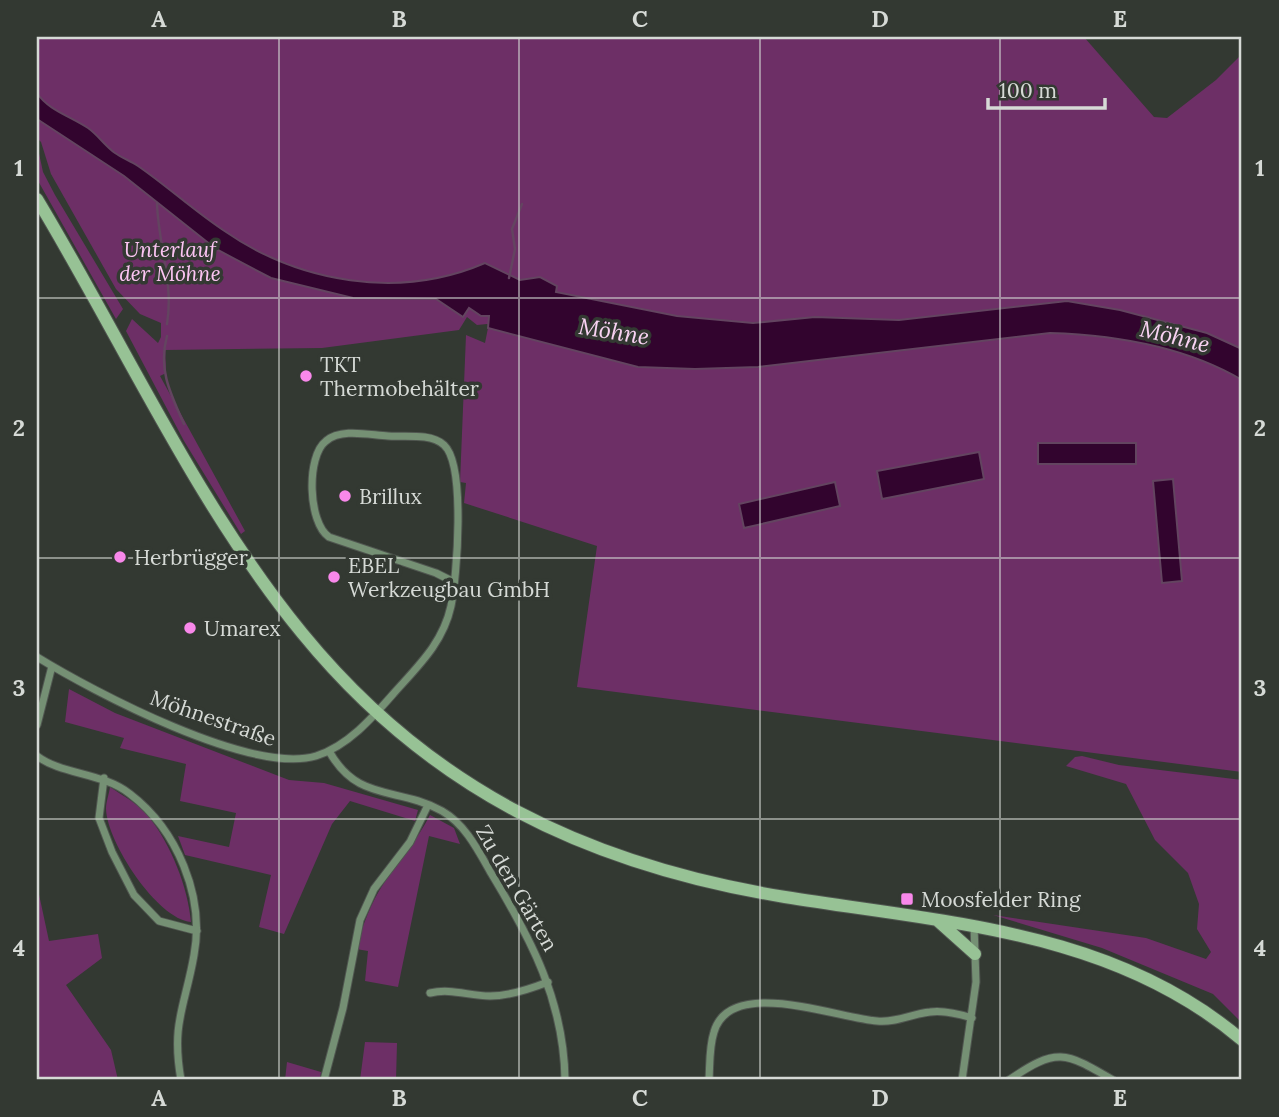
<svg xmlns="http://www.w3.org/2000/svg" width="1279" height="1117" viewBox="0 0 1279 1117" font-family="Lora,serif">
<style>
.green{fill:#6d2f66;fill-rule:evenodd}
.water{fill:#32042e;stroke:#634460;stroke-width:2}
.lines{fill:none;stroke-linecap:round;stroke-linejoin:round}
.stream{stroke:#634460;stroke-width:2.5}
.minor-casing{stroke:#505650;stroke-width:9}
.secondary-casing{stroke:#505650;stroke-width:14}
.minor{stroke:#759074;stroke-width:7}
.secondary{stroke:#97c295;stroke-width:12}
.grid{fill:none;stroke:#d6dad6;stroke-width:2;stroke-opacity:0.55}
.poi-dot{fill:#f888ea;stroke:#333932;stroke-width:2.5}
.labels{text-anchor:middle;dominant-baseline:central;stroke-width:7;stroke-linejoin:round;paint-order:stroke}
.park-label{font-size:21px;font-style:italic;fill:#fdc5f4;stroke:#333932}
.poi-label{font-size:21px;fill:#d6dad6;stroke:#333932;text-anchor:start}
.street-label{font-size:21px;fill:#d6dad6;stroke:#333932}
.water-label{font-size:23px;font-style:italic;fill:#f9d3f3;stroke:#333932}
.neatline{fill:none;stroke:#d6dad6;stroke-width:2.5}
.grid-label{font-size:23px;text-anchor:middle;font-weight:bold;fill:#d6dad6}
</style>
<rect width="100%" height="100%" fill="#333932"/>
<path class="green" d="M37 37H1084L1154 117 1167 118 1216 80 1242 54V772L577 687 597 546 464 503 466 483 460 482 466 335 485 343 488 328 638 367 689 369 560 344 487 324 477 325 467 317 459 330 322 348 165 350 166 373 160 376 245 531 241 534 184 441 126 331 132 319 158 343 161 337V323L140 314 116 289 51 174 41 142 37 138ZM975 313 937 322H764L815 317 899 320Z
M37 144 43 172 55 195 123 309 116 319 37 179Z
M69 689 115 713 289 780 324 783 418 810 415 821 350 801 332 824 284 934 259 927 271 875 185 855 178 836 229 847 236 813 180 801 186 764 120 748 124 738 65 722Z
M1082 756 1119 765 1242 780V1023L1213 994 1102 948 993 915 1146 938 1206 959 1211 952 1197 929 1199 904 1188 873 1155 840 1126 784 1066 766 1075 757Z
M110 787C123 796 139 804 149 817 171 845 188 887 191 922 157 919 107 842 106 809 106 802 109 794 110 787Z
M430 815 454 828 460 844 429 836 398 987 365 981 368 951 356 949C362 927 371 902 384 883 400 860 417 840 430 815Z
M37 885 49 941 98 934 102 958 66 985 111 1050 118 1080H37Z
M365 1042 397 1043 396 1080H360Z
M287 1062 321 1072 320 1080H285Z"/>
<path class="water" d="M37 93C48 110 70 116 88 128 98 135 105 146 115 153 122 158 131 161 138 166 167 186 193 210 223 230 299 283 399 300 485 263L520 280 540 277 557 286 556 292 677 316 753 323 815 317 899 320 1067 301 1120 310 1207 333 1242 349V380C1186 347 1114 335 1050 333L758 367 695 369 638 367 488 328 489 316H481L469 308 463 317 436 299 353 298 271 278 216 249 124 176 37 119Z
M1038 443H1136V464H1038Z
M979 452 984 479 882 499 877 471Z
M1173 479 1182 581 1162 583 1153 481Z
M835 482 840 506 744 528 739 504Z"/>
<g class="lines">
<path class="stream" d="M157 203C158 244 174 283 167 324
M509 278 515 249 512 229 522 204
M167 336C158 369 170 393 184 424"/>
<g class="minor-casing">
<path id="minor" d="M37 657C94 692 251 775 316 756 348 746 373 717 394 693 418 666 443 643 451 606 457 577 466 465 444 445 431 433 405 437 388 436 369 435 341 428 326 441 306 456 308 523 329 537L436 573 454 582
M37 725 52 666
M329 751C358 803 397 786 442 811 465 824 478 850 491 873 531 939 564 1001 565 1080
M37 756C62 775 102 772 130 794 177 830 205 896 194 955 185 1007 171 1023 181 1080
M104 778 99 818 112 852 134 895 159 921 197 931
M430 993C451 988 469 996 490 996 510 996 530 989 548 982
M324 1080 343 1008 360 920 374 889 410 842 428 805
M709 1080C710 1065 709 1047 714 1032 730 976 837 1018 877 1021 896 1023 911 1014 930 1012 943 1010 959 1014 972 1018
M962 1080 976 982 974 925
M1009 1080C1057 1047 1065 1052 1113 1080"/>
</g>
<g class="secondary-casing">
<path id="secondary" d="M37 199C124 343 195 502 302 633 430 790 589 865 785 897 945 923 1113 930 1242 1040
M937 920 975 954"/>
</g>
<use href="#minor" class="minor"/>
<use href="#secondary" class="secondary"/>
</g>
<path class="grid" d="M279 37V1080M519 37V1080M760 37V1080M1000 37V1080M37 298H1242M37 558H1242M37 819H1242"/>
<g class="poi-dot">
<circle cx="306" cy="376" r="7"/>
<circle cx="345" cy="496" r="7"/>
<circle cx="120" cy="557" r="7"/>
<circle cx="334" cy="577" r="7"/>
<circle cx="190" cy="628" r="7"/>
<rect x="900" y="892" width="14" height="14" rx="3.5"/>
</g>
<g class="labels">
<g class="park-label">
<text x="170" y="249">Unterlauf<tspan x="170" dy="24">der Möhne</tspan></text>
</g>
<g class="poi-label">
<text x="320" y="364">TKT<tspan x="320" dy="24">Thermobehälter</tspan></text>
<text x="359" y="496">Brillux</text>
<text x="134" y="557">Herbrügger</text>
<text x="348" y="565">EBEL<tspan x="348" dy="24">Werkzeugbau GmbH</tspan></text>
<text x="204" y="628">Umarex</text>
<text x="921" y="899">Moosfelder Ring</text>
</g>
<g class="street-label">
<text transform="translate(213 718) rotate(19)">Möhnestraße</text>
<text transform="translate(517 888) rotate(60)">Zu den Gärten</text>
</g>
<g class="water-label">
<text transform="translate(614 331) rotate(9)">Möhne</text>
<text transform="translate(1175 336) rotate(14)">Möhne</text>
</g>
</g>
<rect width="1279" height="1117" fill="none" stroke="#333932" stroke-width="77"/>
<path d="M988 98v10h117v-10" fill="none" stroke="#d6dad6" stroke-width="3.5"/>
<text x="999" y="98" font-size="21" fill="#d6dad6" stroke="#333932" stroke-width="5" paint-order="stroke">100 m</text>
<rect x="38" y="38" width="1202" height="1040" class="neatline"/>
<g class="grid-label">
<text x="159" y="27">A</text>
<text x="399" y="27">B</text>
<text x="640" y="27">C</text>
<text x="880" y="27">D</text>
<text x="1120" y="27">E</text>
<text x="19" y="176">1</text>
<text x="1260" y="176">1</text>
<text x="19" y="436">2</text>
<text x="1260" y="436">2</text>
<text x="19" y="696">3</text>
<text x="1260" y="696">3</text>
<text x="19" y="956">4</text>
<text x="1260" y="956">4</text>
<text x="159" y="1106">A</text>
<text x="399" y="1106">B</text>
<text x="640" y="1106">C</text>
<text x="880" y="1106">D</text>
<text x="1120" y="1106">E</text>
</g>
</svg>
